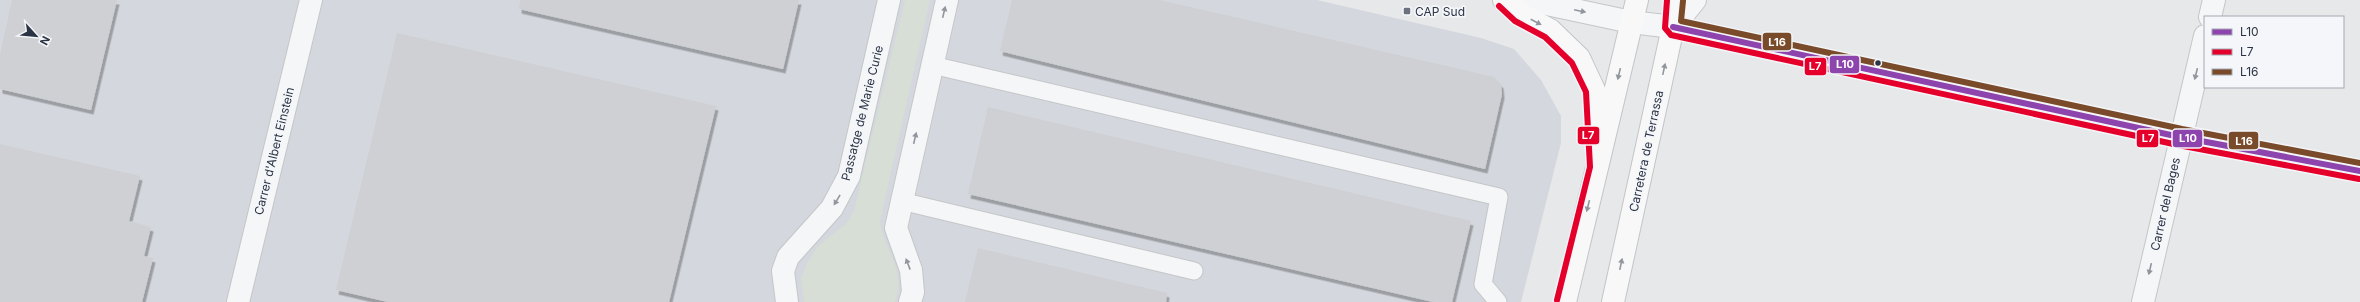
<svg xmlns="http://www.w3.org/2000/svg" width="2360" height="302" viewBox="0 0 2360 302" font-family="Inter,sans-serif">
<style>
.built{fill:#d4d7dd}
.green{fill:#d6ded6}
.building{fill:#ced0d3;filter:url(#shadow)}
.lines{fill:none;stroke-linecap:round;stroke-linejoin:round}
.lane-casing{stroke:#c4c6c8;stroke-width:19}
.street-casing{stroke:#c4c6c8;stroke-width:24}
.primary-casing{stroke:#c2c5c8;stroke-width:24}
.lane{stroke:#f5f6f7;stroke-width:17}
.street{stroke:#f5f6f7;stroke-width:22}
.primary{stroke:#f8f8f8;stroke-width:22}
.bus-1-casing{stroke:#f4f6f9;stroke-width:9}
.bus-2-casing{stroke:#f4f6f9;stroke-width:9}
.bus-3-casing{stroke:#f4f6f9;stroke-width:9}
.bus-1{stroke:#8e44ad;stroke-width:6}
.bus-2{stroke:#e4002b;stroke-width:6}
.bus-3{stroke:#7a4b2a;stroke-width:6}
.oneway{fill:#90959e}
.oneway2{fill:#92969e}
.poi-dot{fill:#6c737f;stroke:#f4f6f9;stroke-width:1.5}
.bus-dot{fill:#2b3445;stroke:#f4f6f9;stroke-width:1.5}
.labels{text-anchor:middle;dominant-baseline:central;stroke-width:3.5;stroke-linejoin:round;paint-order:stroke}
.poi-label{font-size:12px;fill:#2b3445;stroke:#f4f6f9;text-anchor:start}
.street-label{font-size:12px;fill:#2b3445;stroke:#f4f6f9}
.line-badge{stroke:#f4f6f9;stroke-width:1.5}
.badge-label{font-size:11px;text-anchor:middle;font-weight:bold;fill:#fff}
</style>
<defs>
<filter id="shadow"><feDropShadow dx="2.5" dy="4.5" stdDeviation="0" flood-color="#0004"/></filter>
</defs>
<rect width="100%" height="100%" fill="#e6e8ea"/>
<path class="built" d="M0 0H1317L1481 38 1514 49 1541 80 1561 116V143L1521 302H0Z"/>
<path class="green" d="M905 0H930L880 221C884 252 907 270 895 302H804L801 279 807 263 817 247 847 223 854 210Z"/>
<path class="building" d="M12 0H117L91 110 0 89V55Z
M520 0H799L783 69 519 9Z
M1012 0H1160L1494 77 1501 84 1502 94 1485 169 1000 51Z
M397 33 716 106 669 302H388L336 290Z
M988 107 1471 221 1452 302H1433L968 194Z
M0 144 140 176 129 221 151 227 144 256 153 258 142 302H0Z
M978 248 1167 293 1166 302H965Z"/>
<g class="lines">
<g class="lane-casing">
<path id="lane" d="M932 65 1499 197 1483 284 1498 302
M901 201 1194 271"/>
</g>
<g class="street-casing">
<path id="street" d="M1528 0 1631 22 1673 27 2180 137 2360 171
M2210 17 2214 0
M1673 27 1695 0
M238 302 311 0
M787 302 783 271 788 257 832 208 849 176 889 0
M910 302 913 292 911 270 896 228 947 0
M2143 302 2205 36"/>
</g>
<g class="primary-casing">
<path id="primary" d="M1504 0 1520 14 1550 30 1579 58 1594 90 1597 138
M1565 302 1637 0
M1613 302 1673 27 1675 0"/>
</g>
<use href="#lane" class="lane"/>
<use href="#street" class="street"/>
<use href="#primary" class="primary"/>
<g class="bus-1-casing">
<path id="bus-1" d="M1673 27 2180 137 2360 171"/>
</g>
<g class="bus-2-casing">
<path id="bus-2" d="M1667 0 1665 28 1671 35 2178 145 2359 179
M1499 6 1515 21 1545 37 1572 63 1586 92 1590 167 1557 300"/>
</g>
<g class="bus-3-casing">
<path id="bus-3" d="M1683 1 1681 21 2182 129 2360 163"/>
</g>
<use href="#bus-1" class="bus-1"/>
<use href="#bus-2" class="bus-2"/>
<use href="#bus-3" class="bus-3"/>
</g>
<defs><path id="oneway-solid" d="M-6-.8H1V-3.2L6.5 0L1 3.2V.8H-6Z"/></defs>
<g class="oneway">
<use href="#oneway-solid" transform="translate(1580 11) rotate(12)"/>
<use href="#oneway-solid" transform="translate(944 12) rotate(-77)"/>
<use href="#oneway-solid" transform="translate(2196 74) rotate(104)"/>
<use href="#oneway-solid" transform="translate(915 138) rotate(-77)"/>
<use href="#oneway-solid" transform="translate(837 200) rotate(121)"/>
<use href="#oneway-solid" transform="translate(908 264) rotate(-111)"/>
<use href="#oneway-solid" transform="translate(2150 269) rotate(103)"/>
</g>
<g class="oneway2">
<use href="#oneway-solid" transform="translate(1536 22) rotate(28)"/>
<use href="#oneway-solid" transform="translate(1664 69) rotate(-78)"/>
<use href="#oneway-solid" transform="translate(1619 74) rotate(103)"/>
<use href="#oneway-solid" transform="translate(1588 206) rotate(104)"/>
<use href="#oneway-solid" transform="translate(1621 264) rotate(-78)"/>
</g>
<rect class="poi-dot" x="1403" y="7" width="8" height="8" rx="2"/>
<circle class="bus-dot" cx="1878" cy="63" r="3.5"/>
<g class="labels">
<g class="poi-label">
<text x="1415" y="11">CAP Sud</text>
</g>
<g class="street-label">
<text transform="translate(862 113) rotate(-76)">Passatge de Marie Curie</text>
<text transform="translate(274 151) rotate(-76)">Carrer d'Albert Einstein</text>
<text transform="translate(1646 151) rotate(-78)">Carretera de Terrassa</text>
<text transform="translate(2165 204) rotate(-77)">Carrer del Bages</text>
</g>
</g>
<g class="line-badge">
<rect x="1762" y="32" width="30" height="19" rx="4" fill="#7a4b2a"/>
<rect x="1829" y="55" width="31" height="19" rx="4" fill="#8e44ad"/>
<rect x="1804" y="57" width="23" height="19" rx="4" fill="#e4002b"/>
<rect x="1577" y="126" width="23" height="19" rx="4" fill="#e4002b"/>
<rect x="2172" y="129" width="31" height="19" rx="4" fill="#8e44ad"/>
<rect x="2136" y="129" width="23" height="19" rx="4" fill="#e4002b"/>
<rect x="2228" y="131" width="31" height="19" rx="4" fill="#7a4b2a"/>
</g>
<g class="badge-label">
<text x="1777" y="46">L16</text>
<text x="1845" y="68">L10</text>
<text x="1815" y="70">L7</text>
<text x="1588" y="139">L7</text>
<text x="2188" y="142">L10</text>
<text x="2148" y="142">L7</text>
<text x="2244" y="145">L16</text>
</g>
<rect x="2204" y="16" width="140" height="72" fill="#f4f6f9" stroke="#a4a8b1"/>
<rect x="2212" y="29" width="20" height="6" fill="#8e44ad" stroke="#a4a8b1"/>
<text x="2240" y="36" font-size="12" fill="#2b3445">L10</text>
<rect x="2212" y="49" width="20" height="6" fill="#e4002b" stroke="#a4a8b1"/>
<text x="2240" y="56" font-size="12" fill="#2b3445">L7</text>
<rect x="2212" y="69" width="20" height="6" fill="#7a4b2a" stroke="#a4a8b1"/>
<text x="2240" y="76" font-size="12" fill="#2b3445">L16</text>
<g transform="translate(36 36) rotate(117)" stroke="#f4f6f9" stroke-width="3" paint-order="stroke">
<path d="M0-3L7 15L0 10L-7 15Z" fill="#2b3445"/>
<text y="-6" font-size="11" font-weight="bold" text-anchor="middle" fill="#2b3445">N</text>
</g>
</svg>
